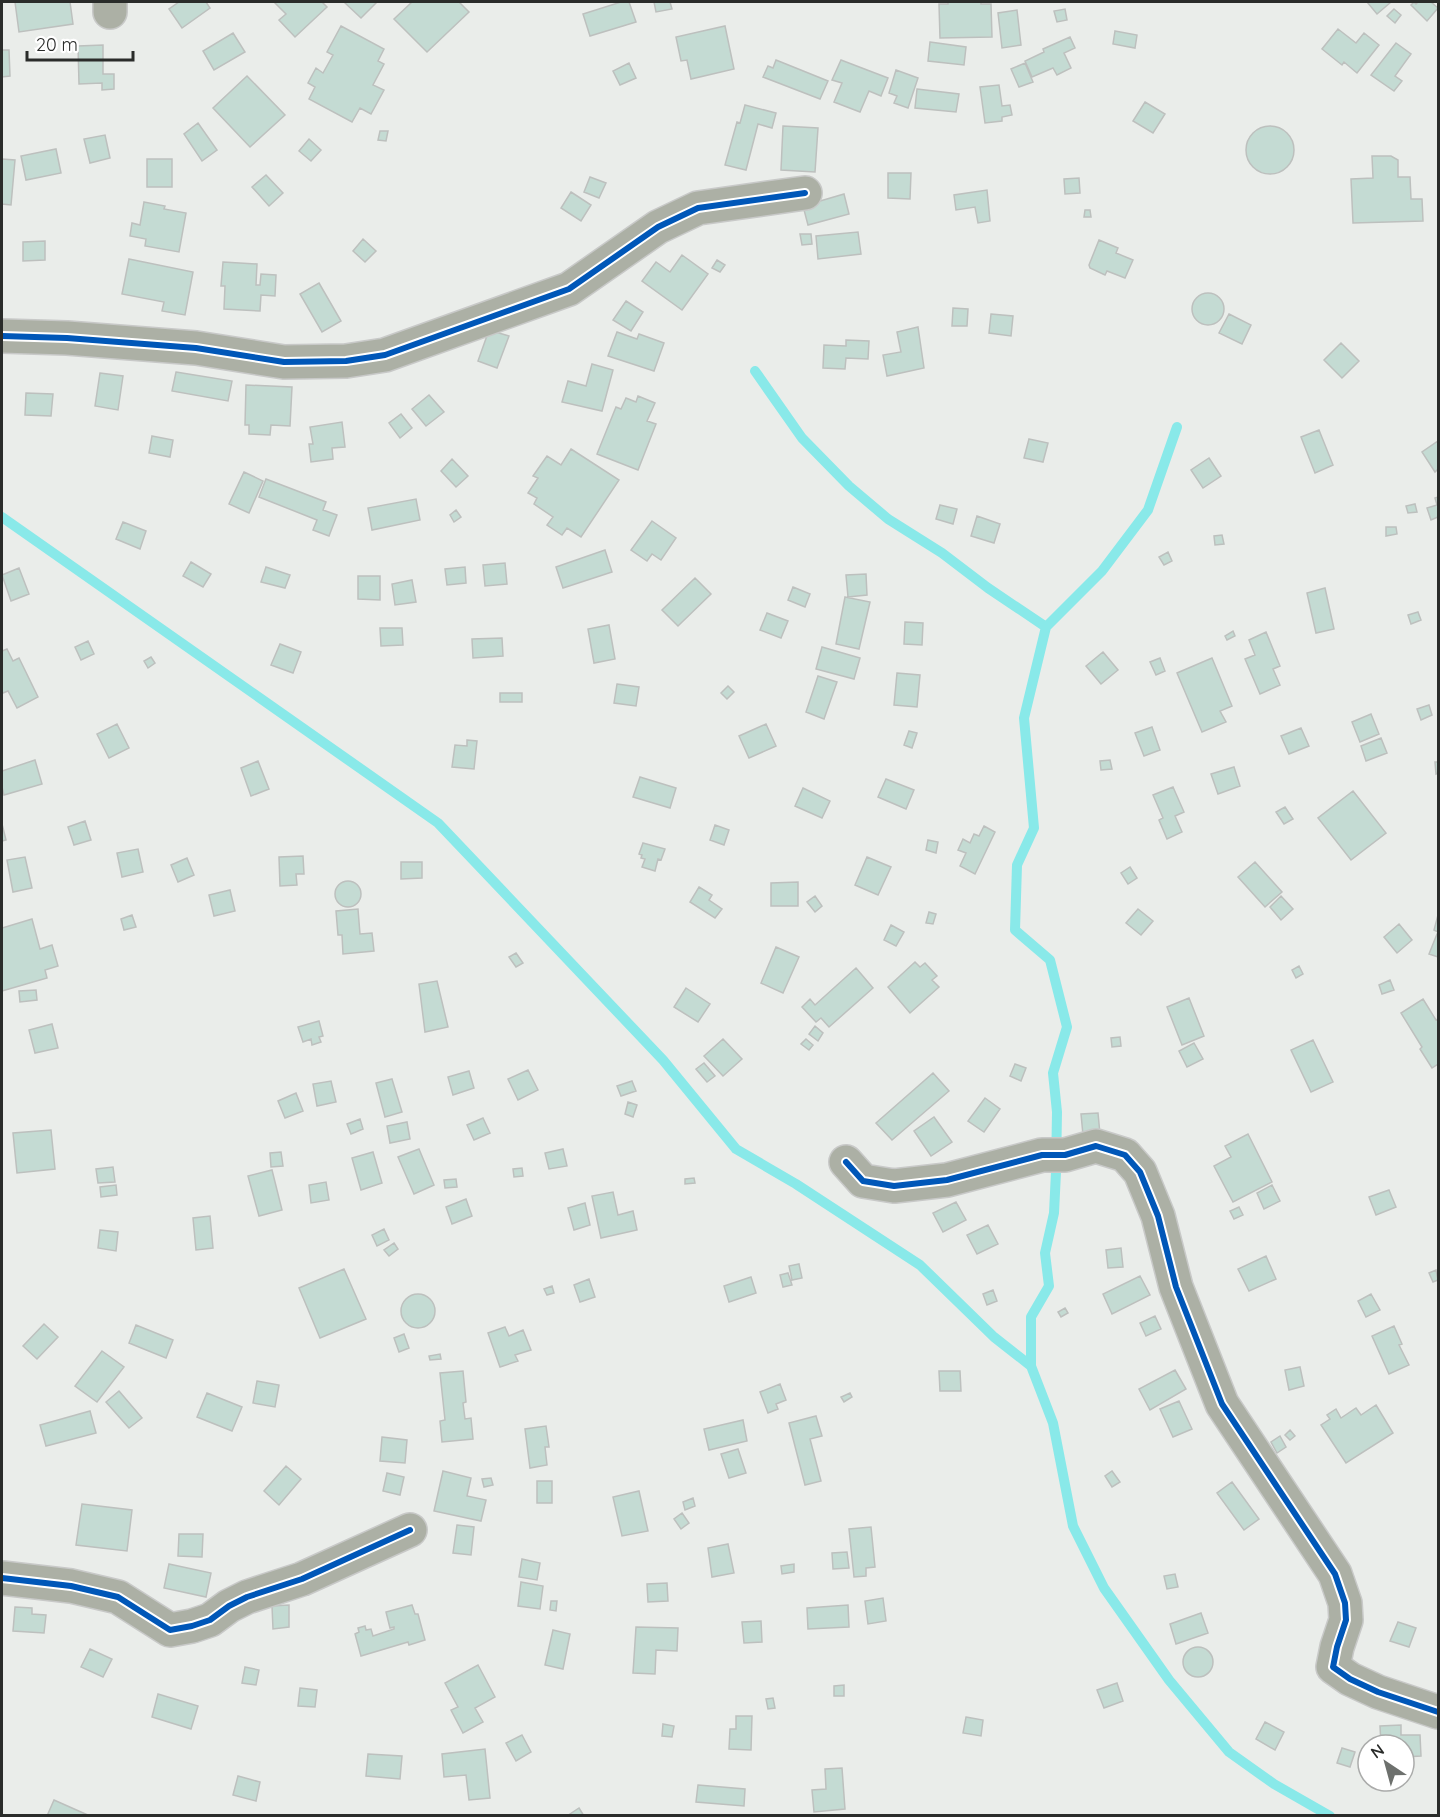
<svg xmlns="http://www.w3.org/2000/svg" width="1440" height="1817" viewBox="0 0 1440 1817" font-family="Quicksand,sans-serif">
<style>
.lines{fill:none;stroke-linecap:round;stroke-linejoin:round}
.stream{stroke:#89e9e9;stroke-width:10}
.building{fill:#c4dbd3;stroke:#bdc0be;stroke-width:1.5}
.minor-casing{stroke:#c8c9c8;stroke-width:36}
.minor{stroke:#acb0a5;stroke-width:33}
.cycleway-casing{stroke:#fff;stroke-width:10}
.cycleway{stroke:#0057b8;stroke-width:6}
</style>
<rect width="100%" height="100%" fill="#eaedea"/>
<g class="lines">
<path class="stream" d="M755 371 802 438 849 486 888 519 942 553 988 588 1046 627
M1177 427 1148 510 1102 571 1046 627 1024 718 1034 828 1017 865 1015 930 1050 960 1067 1027 1053 1073 1057 1112 1056 1172 1054 1213 1045 1253 1049 1286 1031 1317V1366L1053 1423 1073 1526 1104 1588 1169 1680 1229 1752 1274 1784 1330 1816
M2 517 438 823 663 1060 736 1149 796 1184 920 1265 994 1337 1031 1366"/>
</g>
<path class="building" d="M15 2H70L73 24 19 32Z
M179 2H206L210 8 182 28 169 9Z
M274 2H322L327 7 295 37 279 20 286 14Z
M344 2H377L361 18Z
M412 2H459L469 12 427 52 394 19Z
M621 2H629L636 22 590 36 583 14Z
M654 2H670L672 9 656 12Z
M948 2H981V4H991L992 37 940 38 939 4H948Z
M1367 2H1391L1377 14Z
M1414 2 1416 4 1418 2H1431L1438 8 1427 21 1411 5Z
M1065 9 1067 20 1057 22 1054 11Z
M1394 9 1401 15 1395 23 1387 16Z
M1017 10 1021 45 1002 48 998 13Z
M341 26 384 49 378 61 384 64 373 85 384 90 371 114 360 108 352 122 309 99 315 87 308 83 316 68 323 73 333 55 327 52Z
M725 26 734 69 691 79 687 60 681 61 676 37Z
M1338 29 1356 43 1364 33 1379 45 1357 73 1344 62 1342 65 1322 49Z
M1115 31 1137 35 1135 48 1113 44Z
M233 33 245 52 214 70 203 51Z
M1070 37 1075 48 1064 53 1071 68 1057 75 1053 68 1032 77 1025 61 1044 52 1043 49Z
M930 42 966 47 964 65 928 61Z
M1396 43 1411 54 1395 76 1402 81 1394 91 1371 75Z
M103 45V74H114V89L102 90V83L79 84 78 46Z
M2 50H9L10 76 2 77Z
M776 60 828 81 820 99 763 77 768 66 773 68Z
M841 60 888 78 881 96 869 91 860 112 834 102 842 83 832 80Z
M629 63 636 78 620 85 613 71Z
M1025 63 1033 82 1019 87 1011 69Z
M896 70 918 78 908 108 894 103 897 96 889 93Z
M247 76 285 115 250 147 213 108Z
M999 85 1002 106 1010 105 1012 115 1002 117V121L985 123 980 87Z
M917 89 959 94 956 112 915 108Z
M1145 102 1165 114 1153 133 1133 121Z
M745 105 776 113 772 128 758 124 746 170 725 165 737 122 740 123Z
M198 123 217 150 202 161 184 134Z
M1246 150a24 24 0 1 1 48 0a24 24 0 1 1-48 0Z
M783 126 818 128 815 172 781 170Z
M380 131H388L386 141 378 140Z
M105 135 110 158 90 163 84 139Z
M309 139 321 150 311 161 299 151Z
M56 149 61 173 26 180 21 156Z
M1372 156H1391L1398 160V177H1410L1411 199H1422L1423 221 1353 223 1351 179 1373 178Z
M2 159 15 160 11 205 2 204Z
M147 159H172V187H147Z
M888 173H911L910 199 888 198Z
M266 175 283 193 269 206 252 187Z
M590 177 606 183 599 198 584 192Z
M1079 178 1080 193 1065 194 1064 179Z
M987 190 990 221 978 223 975 207 956 210 954 195Z
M571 192 591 205 581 221 561 208Z
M844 194 849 214 808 225 803 206Z
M144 202 165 206 164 209 186 213 179 252 145 246 146 239 130 236 132 223 140 225Z
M1085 210H1090L1091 217H1084Z
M858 232 861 254 818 259 816 236Z
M800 234H811L812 244 802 245Z
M363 239 376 251 365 262 353 251Z
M1099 240 1118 248 1116 253 1133 260 1125 278 1107 271 1105 275 1090 268 1089 265Z
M45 241V260L23 261V242Z
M682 255 708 274 682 310 642 281 656 262 670 272Z
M129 259 193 272 185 315 162 311 164 302 122 294Z
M717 260 725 265 720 272 712 268Z
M223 262 257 264 256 285H260L261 274 276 275 275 296 261 295 260 311 224 309 225 286H221Z
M319 283 341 321 322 332 300 294Z
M1192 309a16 16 0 1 1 32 0a16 16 0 1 1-32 0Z
M626 301 643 312 631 331 613 320Z
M953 308 968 309 967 326H952Z
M991 314 1013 316 1011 336 989 333Z
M1229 314 1251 325 1242 344 1219 333Z
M918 327 924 368 887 376 883 355 901 352 897 332Z
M489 330 509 336 497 368 478 361Z
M617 332 637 339 639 334 664 343 654 371 608 356Z
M846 340 869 341 868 359 846 358 845 369 823 368 824 345 846 346Z
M1341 343 1359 361 1342 378 1324 360Z
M592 364 613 370 602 411 562 402 568 381 586 386Z
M176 372 232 381 228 401 172 391Z
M100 373 123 376 118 410 95 406Z
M246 385 292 387 290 426 271 425 270 435 249 434V425H245Z
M26 393 53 394 51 416 25 415Z
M429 395 444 412 426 426 412 409Z
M638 396 655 403 647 421 656 424 638 470 597 454 616 407 621 409 626 398 636 402Z
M401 414 412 428 400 438 389 423Z
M342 422 345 447 332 448 333 459 311 462 309 444H313L310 427Z
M1319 430 1333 465 1315 473 1301 437Z
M152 436 173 440 170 457 149 453Z
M1029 439 1048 443 1043 462 1024 458Z
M1438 441V469L1435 472 1422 452Z
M571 449 619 480 581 537 567 528 562 535 547 525 553 517 534 504 537 498 528 493 538 478 533 476 547 456 561 465Z
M1209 458 1221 476 1203 488 1191 470Z
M452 459 468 476 456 487 441 471Z
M244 472 263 481 249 513 229 504Z
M266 479 326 502 323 510 337 515 329 536 313 530 317 520 259 497Z
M1438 497V517L1431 520 1427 508 1437 505 1435 498Z
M416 499 420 520 372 530 368 508Z
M1415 504 1417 512 1408 513 1406 506Z
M940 505 957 509 953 524 936 519Z
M456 510 461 517 454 522 450 515Z
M977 516 1000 524 994 543 971 536Z
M652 521 676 538 661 560 652 554 647 561 631 550Z
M123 522 146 531 140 549 116 539Z
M1386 527H1396L1397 534 1386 536Z
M1222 535 1224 544 1215 545 1214 536Z
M605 550 612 572 563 588 556 567Z
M1168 552 1172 561 1164 565 1159 557Z
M191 562 211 574 203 587 183 576Z
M505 563 507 584 485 586 483 565Z
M266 567 290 575 285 588 261 582Z
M465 567 466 583 447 585 445 569Z
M19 568 29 594 11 601 2 575Z
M866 574 867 595 848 597 846 575Z
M358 576H380V600L358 599Z
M695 578 711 594 678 626 662 610Z
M412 580 416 602 395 605 392 584Z
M793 587 810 594 805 607 788 600Z
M1325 588 1334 629 1316 633 1307 593Z
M845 597 870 602 859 649 836 644Z
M1418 612 1421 620 1411 624 1408 615Z
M767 613 788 621 781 638 760 630Z
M905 622 923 623 922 645 904 644Z
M609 625 615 659 594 663 588 629Z
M380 628H402L403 645 381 646Z
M1233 631 1235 636 1227 640 1225 636Z
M1266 632 1280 666 1273 669 1280 685 1260 694 1245 659 1255 655 1249 640Z
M502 638 503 656 473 658 472 639Z
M88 641 94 654 81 660 75 647Z
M280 644 301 652 293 673 271 665Z
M822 647 860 658 854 679 816 669Z
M7 649 13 661 19 658 38 697 17 708 8 691 3 693 2 691V651Z
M1103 652 1118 670 1101 684 1086 666Z
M151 657 155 663 148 668 144 661Z
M1160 658 1165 671 1156 675 1150 662Z
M1212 658 1232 706 1220 711 1226 722 1202 732 1177 673Z
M897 673 920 675 917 707 894 705Z
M818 676 837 682 824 719 806 712Z
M617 684 639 687 636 706 614 703Z
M728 686 734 692 727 699 721 693Z
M500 693H522V702H500Z
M1429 705 1432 715 1421 720 1417 709Z
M1371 714 1379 734 1360 742 1352 722Z
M117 724 129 748 109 758 97 734Z
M766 724 776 746 749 758 739 736Z
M1152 727 1160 750 1144 756 1135 733Z
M1301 728 1309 746 1289 754 1281 736Z
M909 731 917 733 912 748 904 745Z
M1381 738 1387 753 1366 761 1361 746Z
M467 740 477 741 474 769 452 767 455 745 467 746Z
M35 760 42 784 4 795 2 787V771Z
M1110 760 1112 769 1101 770 1100 761Z
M258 761 269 789 251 796 241 768Z
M1435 762H1438V773L1436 774Z
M1234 767 1240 786 1218 794 1211 774Z
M640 777 676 788 670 808 633 797Z
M886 779 914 790 906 809 878 797Z
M1173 787 1184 812 1175 816 1182 832 1167 839 1159 820 1163 818 1153 795Z
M803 788 830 801 822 818 795 806Z
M1353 791 1386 833 1351 860 1318 818Z
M1285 807 1293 819 1284 824 1276 812Z
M85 821 91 840 74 845 68 827Z
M2 824 6 840 2 841Z
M715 825 729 830 724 845 710 840Z
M984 826 995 832 975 874 960 866 966 853 958 850 963 839 970 843 974 834 979 836Z
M928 840 938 842 936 853 926 850Z
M643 843 665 849 661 860 658 859 655 871 642 867 645 859 641 858 642 855 639 854Z
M138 849 143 872 122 877 117 853Z
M303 856 304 874H296L297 885 280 886 279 857Z
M25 857 32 888 13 892 7 860Z
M867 857 891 867 878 895 855 885Z
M187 858 194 875 178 882 171 865Z
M401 862H422V878L401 879Z
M1255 862 1282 892 1265 907 1238 877Z
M1130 867 1137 878 1128 884 1121 873Z
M335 894a13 13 0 1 1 26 0a13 13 0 1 1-26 0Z
M798 882V906H771V883Z
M699 887 712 895 709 900 722 909 715 918 690 902Z
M230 890 235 911 214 916 209 895Z
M815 896 822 906 815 912 807 902Z
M1281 896 1293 909 1281 920 1270 907Z
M358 909 360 934 372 933 374 951 343 954 342 935H338L336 911Z
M1138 909 1153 921 1141 935 1126 923Z
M929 912 936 914 933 924 926 923Z
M132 915 136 927 124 930 121 919Z
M1438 915V932L1434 930Z
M32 919 40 949 52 945 58 966 45 970 47 978 2 991V928Z
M1399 924 1412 940 1397 953 1384 937Z
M891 925 904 932 896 946 884 940Z
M1437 934H1438V957L1429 954Z
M776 947 799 957 783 993 761 983Z
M516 953 523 963 516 967 509 957Z
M915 962 920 967 925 963 937 976 932 980 939 987 910 1013 888 987Z
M1299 966 1303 974 1296 978 1292 970Z
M856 968 873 988 829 1027 821 1018 816 1022 802 1007 810 999 815 1005Z
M1390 980 1394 990 1382 994 1379 985Z
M437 981 448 1027 425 1032 419 984Z
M686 988 710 1004 698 1022 674 1007Z
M36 990 37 1000 20 1002 19 991Z
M1189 998 1204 1036 1182 1045 1167 1007Z
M1423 999 1436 1020 1438 1019V1064L1432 1068 1420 1049 1422 1047 1401 1013Z
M319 1021 323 1036 319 1037 321 1042 312 1045 311 1039 303 1042 298 1027Z
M52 1024 58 1048 35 1053 29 1030Z
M815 1026 823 1033 818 1041 809 1034Z
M1120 1037 1121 1046 1112 1047 1111 1038Z
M723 1039 742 1059 723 1076 704 1056Z
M806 1039 813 1045 809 1050 801 1044Z
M1313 1040 1333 1082 1311 1092 1291 1050Z
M1194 1043 1203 1059 1187 1067 1179 1051Z
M704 1063 715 1076 707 1082 696 1069Z
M1015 1064 1026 1068 1021 1081 1010 1076Z
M528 1070 538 1090 518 1100 508 1079Z
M469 1071 474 1088 453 1095 448 1077Z
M933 1073 949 1091 892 1140 876 1123Z
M392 1079 402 1112 385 1117 376 1083Z
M331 1081 336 1102 317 1106 313 1084Z
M632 1081 636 1091 621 1096 617 1086Z
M296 1093 303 1111 285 1118 278 1101Z
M985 1098 1000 1109 984 1132 968 1121Z
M628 1102 637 1105 633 1117 625 1114Z
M1098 1113 1100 1134 1083 1135 1081 1114Z
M934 1117 952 1142 931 1156 914 1131Z
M483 1118 490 1133 474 1140 467 1125Z
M360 1119 363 1129 351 1134 347 1124Z
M407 1122 410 1139 390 1143 387 1126Z
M51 1130 55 1169 17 1173 13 1133Z
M1248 1134 1272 1182 1233 1202 1214 1166 1231 1157 1225 1146Z
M419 1149 434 1185 414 1194 398 1157Z
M563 1149 567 1166 549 1169 545 1153Z
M281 1152 283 1166 271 1167 270 1153Z
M373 1152 382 1183 361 1190 352 1158Z
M113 1167 115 1182 98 1183 96 1169Z
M522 1168 523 1176 514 1177 513 1169Z
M272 1170 282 1210 259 1216 248 1176Z
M694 1178 695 1183 685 1184V1179Z
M456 1179 457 1187 445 1188 444 1180Z
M326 1182 329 1200 311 1203 309 1185Z
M116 1185 117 1195 101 1197 100 1187Z
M1272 1185 1280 1201 1264 1209 1257 1193Z
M1389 1190 1396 1207 1376 1215 1369 1197Z
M613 1192 618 1215 633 1211 637 1230 601 1238 592 1196Z
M466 1199 472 1216 452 1224 446 1207Z
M956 1202 966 1220 943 1232 933 1213Z
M585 1203 590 1225 574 1230 568 1208Z
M1239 1207 1243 1215 1234 1219 1230 1211Z
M210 1216 213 1248 196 1250 193 1218Z
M988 1225 998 1244 977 1254 967 1235Z
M384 1229 389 1240 377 1246 372 1235Z
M100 1230 118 1232 116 1251 98 1248Z
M394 1243 398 1249 389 1256 384 1250Z
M1121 1248 1123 1267 1108 1268 1106 1250Z
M1266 1256 1276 1279 1249 1291 1238 1269Z
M799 1264 802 1278 792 1280 789 1266Z
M344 1269 366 1319 320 1338 299 1288Z
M1436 1270 1438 1280 1433 1282 1429 1273Z
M788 1273 792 1285 783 1287 780 1275Z
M1140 1276 1150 1295 1112 1314 1103 1294Z
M751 1277 756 1293 729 1302 724 1286Z
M589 1279 595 1297 580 1302 574 1285Z
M552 1286 554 1293 547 1295 544 1289Z
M993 1290 997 1301 987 1305 983 1294Z
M1371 1294 1380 1310 1366 1317 1358 1301Z
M401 1311a17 17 0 1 1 34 0a17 17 0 1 1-34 0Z
M1065 1308 1068 1313 1061 1317 1058 1312Z
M1155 1316 1161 1329 1146 1336 1140 1323Z
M44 1324 58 1337 37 1359 23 1346Z
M136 1325 173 1340 166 1358 129 1343Z
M1394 1326 1402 1344 1399 1345 1409 1365 1389 1374 1372 1336Z
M505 1327 509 1336 523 1330 531 1350 515 1355 518 1361 500 1367 488 1333Z
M404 1334 409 1348 399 1352 394 1338Z
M102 1351 124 1367 97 1402 75 1386Z
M440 1354 441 1359 430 1360 429 1356Z
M1300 1367 1304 1386 1289 1390 1285 1370Z
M1175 1370 1186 1389 1150 1410 1139 1389Z
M463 1371 466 1402 463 1403 465 1419 471 1418 473 1439 442 1442 440 1421 445 1420 440 1373Z
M939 1371H960L961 1391H940Z
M257 1381 279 1385 275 1407 253 1403Z
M780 1384 786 1400 776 1404 778 1409 768 1413 760 1392Z
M119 1391 142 1418 129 1428 106 1402Z
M207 1393 242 1407 232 1431 197 1417Z
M850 1393 852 1397 844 1402 841 1397Z
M1179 1401 1192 1429 1173 1437 1160 1409Z
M1376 1405 1393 1433 1346 1463 1321 1425 1330 1419 1327 1415 1336 1409 1341 1418 1356 1408 1361 1415Z
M90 1411 96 1433 46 1446 40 1425Z
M816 1416 822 1436 810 1439 821 1481 805 1485 789 1423Z
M743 1420 747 1441 709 1450 704 1429Z
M546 1426 549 1447H545L547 1465 530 1468 525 1429Z
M1290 1430 1295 1436 1290 1440 1285 1435Z
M1280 1436 1286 1447 1277 1453 1271 1442Z
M382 1437 407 1440 405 1463 380 1461Z
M738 1449 746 1473 729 1478 721 1454Z
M286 1466 301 1479 279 1505 264 1491Z
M443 1471 471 1478 467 1496 486 1500 481 1521 434 1511Z
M1112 1471 1120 1482 1112 1487 1105 1476Z
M387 1473 404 1477 400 1495 383 1491Z
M491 1478 493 1485 484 1487 482 1479Z
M537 1481H552V1503H537Z
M1232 1482 1259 1519 1244 1530 1217 1493Z
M639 1491 648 1531 622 1536 613 1497Z
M693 1498 695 1506 685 1510 683 1502Z
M82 1504 132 1510 127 1551 76 1545Z
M682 1513 689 1523 681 1529 674 1519Z
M457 1525 474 1527 471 1555 453 1553Z
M871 1527 875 1567 866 1568V1576L854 1577 849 1529Z
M179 1534H203L202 1557 178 1556Z
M728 1544 734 1573 712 1577 708 1548Z
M847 1552 849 1568 833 1569 832 1553Z
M522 1559 540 1563 537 1580 519 1577Z
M169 1564 211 1573 206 1597 164 1588Z
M794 1564V1572L782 1574 781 1566Z
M1175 1574 1178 1587 1167 1589 1164 1576Z
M521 1582 543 1586 540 1609 518 1606Z
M667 1583 668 1601 648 1602 647 1584Z
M883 1598 886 1621 868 1624 865 1601Z
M551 1601H557L556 1611 550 1610Z
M289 1605V1627L273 1629 272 1606Z
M412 1605 415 1614H418L425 1640 409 1645 408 1642 361 1656 355 1634 359 1632 358 1628 365 1626 366 1630 371 1629 373 1636 394 1629V1627L390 1628 386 1612Z
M848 1605 849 1627 808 1629 807 1608Z
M15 1607 32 1608V1614L46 1615 44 1633 13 1631Z
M1201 1613 1208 1633 1176 1644 1170 1624Z
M761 1621 762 1642 744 1643 742 1622Z
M1398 1622 1416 1628 1409 1647 1390 1641Z
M636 1627 678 1628 677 1651 656 1650 655 1674 633 1673Z
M553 1630 570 1634 563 1669 545 1665Z
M1183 1662a15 15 0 1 1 30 0a15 15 0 1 1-30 0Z
M90 1649 112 1659 103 1677 81 1667Z
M478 1665 495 1697 475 1708 483 1722 463 1733 451 1710 458 1707 445 1683Z
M245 1667 259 1670 256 1685 242 1683Z
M1117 1683 1123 1701 1104 1708 1097 1690Z
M844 1685V1696H834V1686Z
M300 1688 317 1690 315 1707 298 1706Z
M158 1694 198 1706 191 1729 152 1717Z
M773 1698 775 1708 768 1709 766 1699Z
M736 1716H752L751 1750 729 1749 730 1729H736Z
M966 1717 983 1720 981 1736 963 1733Z
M1265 1722 1284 1732 1275 1750 1256 1739Z
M663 1724 674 1726 672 1737 662 1736Z
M1401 1725V1735H1420L1421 1756 1404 1757V1745H1381L1380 1726Z
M522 1735 531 1752 516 1761 506 1743Z
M1342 1748 1355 1752 1350 1767 1337 1763Z
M485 1749 490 1798 469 1800 466 1775 444 1777 442 1754Z
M368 1754 402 1756 400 1779 366 1776Z
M842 1768 845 1809 814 1812 812 1790 826 1789 825 1769Z
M238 1776 260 1782 256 1801 233 1795Z
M698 1785 745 1789 744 1806 696 1802Z
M54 1800 90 1816H47Z
M579 1808 584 1816H567Z"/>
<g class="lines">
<g class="minor-casing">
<path id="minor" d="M110 12V2
M2 336 67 338 196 348 284 362 346 361 385 355 569 289 658 227 698 208 805 193
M846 1162 863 1181 894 1186 947 1180 1042 1155H1065L1096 1146 1125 1155 1140 1172 1158 1216 1176 1287 1222 1404 1335 1574 1345 1603 1346 1620 1337 1647 1333 1667 1350 1679 1378 1692 1438 1712
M2 1578 71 1586 118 1597 170 1630 192 1626 210 1620 229 1606 247 1597 302 1579 410 1530"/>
</g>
<use href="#minor" class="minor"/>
<g class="cycleway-casing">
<path id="cycleway" d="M2 336 67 338 196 348 284 362 346 361 385 355 569 289 658 227 698 208 805 193
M846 1162 863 1181 894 1186 947 1180 1042 1155H1065L1096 1146 1125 1155 1140 1172 1158 1216 1176 1287 1222 1404 1335 1574 1345 1603 1346 1620 1337 1647 1333 1667 1350 1679 1378 1692 1438 1712
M2 1578 71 1586 118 1597 170 1630 192 1626 210 1620 229 1606 247 1597 302 1579 410 1530"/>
</g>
<use href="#cycleway" class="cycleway"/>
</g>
<rect width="1440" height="1817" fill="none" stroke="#2a2c2a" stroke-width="6"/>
<g transform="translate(1386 1763) rotate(324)"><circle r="28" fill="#ffffff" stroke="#aaabaa" stroke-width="1.5"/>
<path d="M0-4.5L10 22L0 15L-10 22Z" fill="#6d706d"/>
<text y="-9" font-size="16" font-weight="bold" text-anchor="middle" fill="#2a2c2a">N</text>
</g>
<path d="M27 51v9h106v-9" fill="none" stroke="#2a2c2a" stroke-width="3"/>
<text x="36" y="51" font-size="18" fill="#2a2c2a" stroke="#ffffff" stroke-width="4.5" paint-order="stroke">20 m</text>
</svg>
